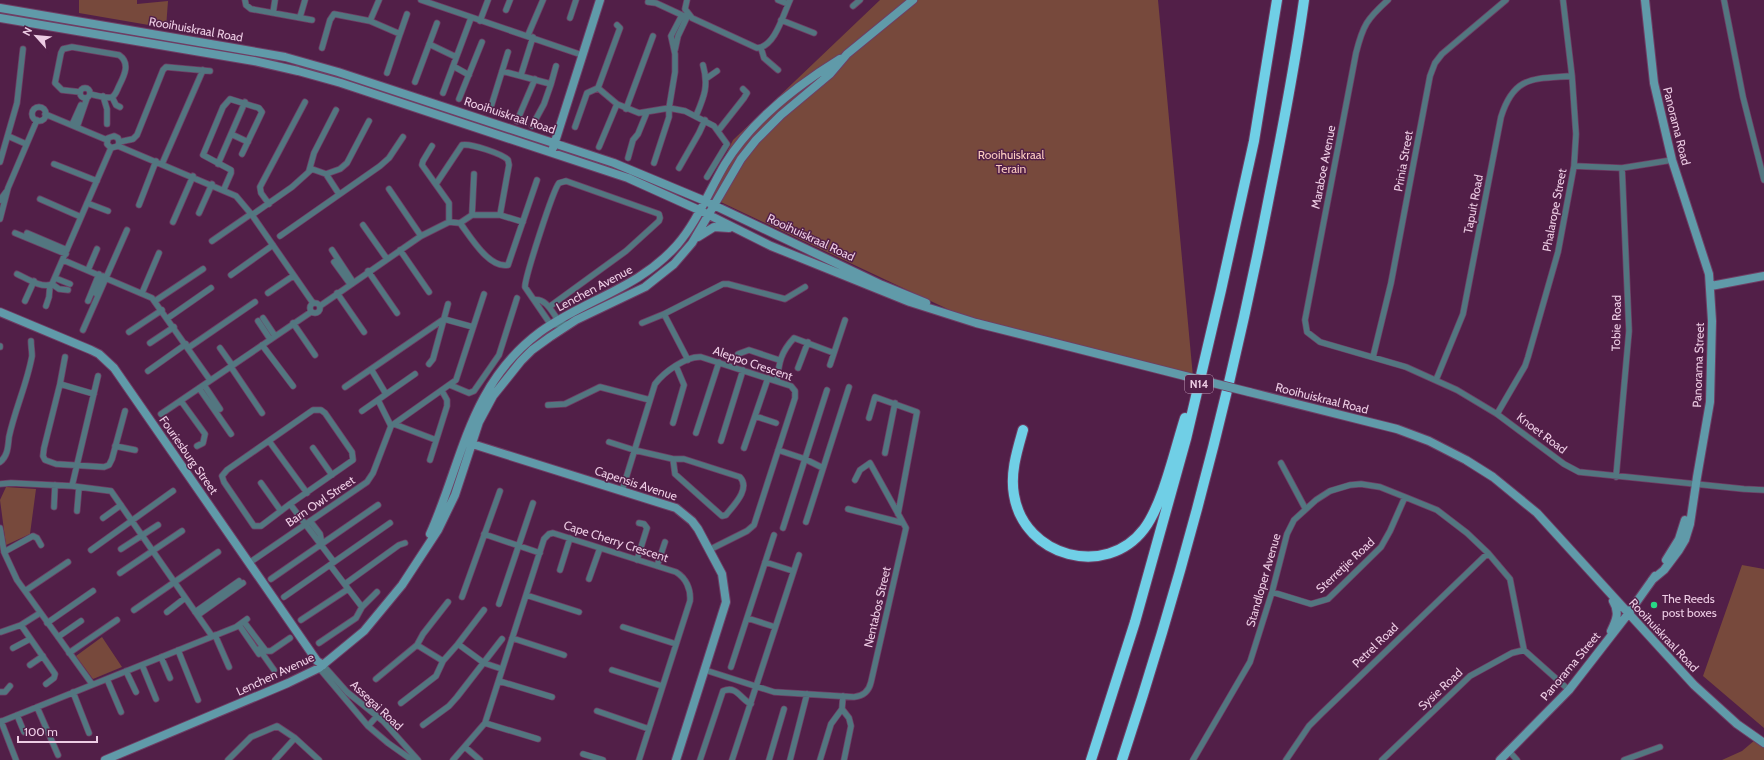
<svg xmlns="http://www.w3.org/2000/svg" width="1764" height="760" viewBox="0 0 1764 760" font-family="Cabin,sans-serif">
<style>
.green{fill:#77493c}
.lines{fill:none;stroke-linecap:round;stroke-linejoin:round}
.street-casing{stroke:#6e3e64;stroke-width:7}
.secondary-casing{stroke:#6e3e64;stroke-width:10}
.highway-casing{stroke:#6e3e64;stroke-width:12}
.street{stroke:#537680;stroke-width:5.5}
.secondary{stroke:#609aa9;stroke-width:8}
.highway{stroke:#70cfe6;stroke-width:10}
.secondary-bridge-casing{stroke:#6e3e64;stroke-width:10;stroke-linecap:butt}
.secondary-bridge{stroke:#609aa9;stroke-width:8}
.poi-dot{fill:#28d885;stroke:#521f48;stroke-width:1.5}
.labels{text-anchor:middle;dominant-baseline:central;stroke-width:3;stroke-linejoin:round;paint-order:stroke}
.shield{fill:#521f48;stroke:#be98b5;stroke-width:1}
.shield-label{font-size:11px;font-weight:bold;fill:#edcce4}
.street-label{font-size:12px;fill:#edcce4;stroke:#521f48}
.park-label{font-size:12px;fill:#fbccbf;stroke:#521f48}
.poi-label{font-size:12px;fill:#edcce4;stroke:#521f48;text-anchor:start}
</style>
<rect width="100%" height="100%" fill="#521f48"/>
<path class="green" d="M79 0H137V4L168 1 166 28 79 13Z
M880 0H1158L1193 377 956 313 706 195 733 140Z
M6 487 36 489 30 534 6 545 0 500Z
M1742 565 1764 569V728L1703 676Z
M102 637 122 667 93 679 76 656Z
M1755 740 1764 745V760H1722L1742 751Z"/>
<g class="lines">
<g class="street-casing">
<path id="street" d="M245 0 246 5 251 9 312 20
M421 0 582 55
M687 0 685 9 692 18 757 48C775 47 783 15 790 0
M778 0 788 4
M1388 0C1367 19 1363 25 1356 53L1305 320 1307 332 1320 342 1406 367 1457 390 1497 414 1564 464 1579 472 1744 489 1764 490
M1724 0 1743 97 1764 180
M648 2 656 3 684 16
M853 6 860 0
M506 10 510 0
M273 13 275 0
M300 17 305 0
M570 18 576 0
M781 20 814 33
M370 21 379 0
M480 21 488 0
M617 25 620 28 598 88 617 104 639 113 669 108 685 111 714 126 727 144 707 177
M528 35 543 0
M429 44 456 57
M322 48 330 20 334 14 370 21 400 34 407 14
M761 48 764 58 778 70
M675 50 678 36 687 17
M453 66 469 75
M502 71 551 84 544 104 532 126
M387 73 400 34
M521 75 533 37
M707 78 717 71
M415 82 437 23
M551 84 556 66
M80 93a5 5 0 1 1 10 0a5 5 0 1 1-10 0Z
M80 92 62 90 55 83 61 53 63 49 72 47 119 55C131 63 124 76 119 86 117 90 116 95 112 97 107 99 95 95 90 94
M443 93 471 18
M103 96 107 109V124
M112 97 116 105 120 107
M459 99 482 42
M32 114a7 7 0 1 1 14 0a7 7 0 1 1-14 0Z
M626 109 653 36
M490 110 508 52
M45 114 107 140
M696 116C704 97 709 86 703 65
M517 121 535 79
M72 125 81 105
M77 127 87 98
M575 127 587 93 598 88
M718 131 744 98 747 93 743 89
M231 134 248 142
M8 136 26 144
M119 142 133 139 137 135 163 70 166 67 210 71
M118 146 119 142 118 138 114 136 108 138 107 144 111 148 118 146 236 196 252 215 313 303
M432 146 423 161 422 165 449 203V222
M599 147 617 104
M628 158 633 140 638 134 647 112
M0 162 17 103 23 49
M654 163 669 117V108L675 72V54L671 36 682 15
M54 164 97 181
M162 164 203 70
M218 164 245 102
M1574 166 1622 168 1672 160
M679 168 699 133 705 120
M309 171 314 153 336 110
M326 174 340 169 347 163 369 121
M436 184 462 145C470 143 503 154 508 160L509 165 500 215 523 222
M224 189 231 173V170L203 155 223 107 230 99 259 108 262 112 242 154
M389 189 421 236
M40 199 81 217
M0 200 6 192
M87 203 108 211
M269 204 261 193 260 187 305 102
M139 205 156 161
M199 213 212 184
M252 215 292 187 312 169 326 174 339 194
M472 215H500
M0 219 8 188 37 120
M173 222 193 176
M460 223C470 236 489 269 508 265L537 180
M363 225 387 259
M15 233 66 254
M27 233 67 250
M280 236 380 166 389 158 403 137
M212 241 251 214
M332 250 353 282
M400 250 429 292
M63 260 152 298 210 380
M334 262 350 284
M88 270 97 249
M368 271 397 313
M17 274C26 278 42 289 52 284L111 148
M231 275 273 245
M55 278 70 284
M52 284 59 289 68 290
M95 293 103 276
M142 293 159 253
M268 293 293 276
M337 293 364 332
M534 300C546 298 552 312 558 320L557 323
M25 301 34 281
M88 301 99 274
M155 301 203 269
M310 308a5 5 0 1 1 10 0a5 5 0 1 1-10 0Z
M46 306 49 297 50 285
M320 306 421 236 449 222 460 223 472 215 474 174
M549 307 626 251 659 221 660 218 659 214 566 181 559 183C553 190 525 277 525 287L551 325 567 324
M168 318 211 288
M263 318 275 336
M258 321 270 339
M293 323 315 355
M642 323 664 314
M83 330 127 230
M129 332 162 310
M150 343 174 327
M262 345 293 386
M0 347V346
M188 348 255 302
M220 348 232 365
M738 354 749 350 779 360
M65 357 60 384 44 448 43 456 45 460 56 464 104 467 109 465 112 459 125 411
M1373 357 1391 283 1430 76 1435 63 1442 54 1506 0
M688 360 664 314 723 284H728L785 299 805 287
M429 364 433 359 448 304
M830 365 845 320
M231 367 262 413
M798 368 808 342
M371 369 386 394
M148 371 186 344
M1436 380 1463 314 1501 117C1514 75 1534 79 1572 76
M777 381C779 362 781 352 794 338L834 353
M60 384 94 394
M204 385 220 409
M450 385 469 393 474 391 499 355 517 298
M345 387 444 319 473 327
M199 388 231 434
M378 400 391 426
M181 401 205 434 203 443 197 446
M548 405 565 404 600 387 650 400
M362 411 415 374
M161 414 311 312
M1497 414 1525 366 1528 357 1558 252 1574 166 1576 134 1572 76 1563 0
M755 416 776 423
M869 418 875 397 917 412 898 514
M673 423 684 385 676 366
M394 424 436 440
M696 433 719 362
M269 441 307 493
M721 441 743 370
M609 442 634 450 673 459H684L740 477C751 489 733 506 726 515L722 516 675 474 673 459
M115 446 135 450
M313 448 332 475
M744 448 768 378
M778 450 805 459 823 468
M885 453 895 403
M430 460 447 406V400L442 391
M0 462C8 456 8 446 9 437 15 409 27 384 32 356 32 351 31 346 31 341
M1281 463 1305 508
M1616 477 1629 331 1622 168
M261 483 281 511
M0 484 11 483 72 486 111 491 212 636
M72 486 98 376
M622 491 655 384C664 372 686 356 701 357L791 386 795 391V398L754 525 747 531 709 550
M290 504 261 526H254L224 482 222 476 227 470 313 410H321L325 413 352 452 353 460 290 504 334 562
M54 507 55 485
M848 509 903 523
M77 511 79 487
M103 518 121 505
M310 521 320 534 322 544
M806 522 849 387
M0 528 4 552 17 580 92 684
M783 528 827 390
M484 534 540 553
M121 549 158 525
M91 550 173 491
M4 552 33 536 37 538 41 545
M637 560 647 528 644 524 639 523
M765 562 793 571
M249 563 367 482 373 473 391 426 456 380 484 294
M657 566 665 542
M560 570 570 538
M120 573 182 531
M271 579 378 505
M589 579 600 548
M345 584 399 545 405 543
M25 591 68 562
M1272 592 1311 604 1328 599 1381 547 1390 531 1405 497
M526 595 579 612
M284 597 390 523
M462 597 500 491
M499 604 533 503
M362 607 377 592
M134 610 218 552
M484 610 458 644 484 663 502 669
M167 612 185 598
M195 612 239 581
M198 615 243 583
M747 618 775 627
M301 620 348 589
M244 622 266 651H271L290 638
M47 623 93 591
M21 625 55 674 54 678 46 684
M239 625 259 654
M623 627 676 644
M1 632 21 625 40 613
M215 635 229 667
M58 637 81 621
M512 638 564 655
M319 643 356 618 362 607 330 565
M13 648 30 639
M259 649 274 670
M178 650 198 700
M69 653 117 620
M161 657 170 678
M443 661 417 645 423 634 448 602
M30 665 43 656
M142 665 156 699
M323 665 347 692 383 721 418 760
M731 667 774 535
M319 668 368 726 388 743 412 760
M612 670 662 686
M705 670 774 692 854 697C864 696 869 691 871 682L906 528 870 463 860 470 855 480
M126 671 136 692
M107 679 121 712
M376 679 417 645
M499 681 552 697
M0 692H5L10 686
M73 692 89 733
M401 703 436 676 443 661 458 644
M37 707 58 755
M842 709 849 718 851 726 844 760
M597 711 649 729
M17 715 24 732
M1 721 16 760
M0 722 236 627 247 619
M485 723 538 739
M423 725 449 706 457 697 502 639
M368 726 377 716
M465 747 480 760
M1509 751 1517 760
M583 754 603 760
M228 760 251 737 277 726 295 738 319 760
M275 760 295 738
M453 760 485 723 544 539 549 534 553 533 676 572C686 578 691 589 690 601L639 760
M700 760 723 691C737 685 741 700 751 704
M732 760 799 555
M769 760 784 709
M790 760 807 694
M820 760 831 724 842 709 843 696
M1193 760 1250 662 1272 592 1287 534 1294 520 1316 500 1330 491 1350 485 1361 484 1380 487 1405 497 1437 510 1467 533 1488 553 1510 579 1524 650 1569 690
M1286 760 1309 726 1322 713 1488 553
M1382 760 1470 676 1512 653 1524 650
M1624 760 1660 747"/>
</g>
<g class="secondary-casing">
<path id="secondary" d="M1645 0 1654 83 1672 160 1709 274 1712 321 1710 402 1697 477 1690 524 1685 540 1679 550 1664 570 1652 580
M0 8 228 47 285 57 338 72 614 163 705 201 882 285 926 303
M0 18 254 61 298 71 341 83 628 178 699 210 771 246 910 302 976 323 1185 376
M553 148 600 0
M698 237 714 227 729 228
M1711 286 1764 276
M0 312 91 350 99 354 114 368 317 661 323 665
M1249 392 1397 429 1429 441 1466 460 1493 477 1537 513 1694 685 1737 724 1764 743
M466 442 676 508 692 521 698 529 722 574 726 602 676 760
M430 534C463 460 469 385 540 332 586 299 638 289 677 245 697 222 709 191 725 164 752 120 796 86 840 59
M1666 560 1679 539 1685 520
M1611 631C1616 621 1620 612 1613 601
M105 760 288 683 319 668 364 631 402 585 438 530 455 495 479 422 493 396 521 361 532 350 550 337 576 320 645 287 674 264 692 243 741 159 756 140 781 115 830 74 847 54 913 0
M1500 760 1569 690 1628 614 1655 576"/>
</g>
<g class="highway-casing">
<path id="highway" d="M1023 430C1017 451 1010 473 1014 495 1024 557 1106 579 1144 529 1163 504 1175 449 1185 418
M1091 760 1135 622 1186 439 1221 290 1254 141 1277 0
M1122 760C1183 575 1232 388 1269 197 1282 132 1295 66 1304 0"/>
</g>
<use href="#street" class="street"/>
<use href="#secondary" class="secondary"/>
<use href="#highway" class="highway"/>
<g class="secondary-bridge-casing">
<path id="secondary-bridge" d="M1185 376 1249 392"/>
</g>
<use href="#secondary-bridge" class="secondary-bridge"/>
</g>
<circle class="poi-dot" cx="1654" cy="605" r="4"/>
<g class="labels">
<rect class="shield" x="1185" y="375" width="28" height="18" rx="3"/>
<g class="shield-label">
<text x="1199" y="384">N14</text>
</g>
<g class="street-label">
<text transform="translate(196 29) rotate(10)">Rooihuiskraal Road</text>
<text transform="translate(510 115) rotate(18)">Rooihuiskraal Road</text>
<text transform="translate(1677 126) rotate(76)">Panorama Road</text>
<text transform="translate(1403 161) rotate(-80)">Prinia Street</text>
<text transform="translate(1323 167) rotate(-79)">Maraboe Avenue</text>
<text transform="translate(1473 204) rotate(-79)">Tapuit Road</text>
<text transform="translate(1554 210) rotate(-79)">Phalarope Street</text>
<text transform="translate(811 237) rotate(25)">Rooihuiskraal Road</text>
<text transform="translate(594 288) rotate(-28)">Lenchen Avenue</text>
<text transform="translate(1616 323) rotate(-89)">Tobie Road</text>
<text transform="translate(753 363) rotate(19)">Aleppo Crescent</text>
<text transform="translate(1698 365) rotate(-88)">Panorama Street</text>
<text transform="translate(1322 398) rotate(14)">Rooihuiskraal Road</text>
<text transform="translate(1542 433) rotate(37)">Knoet Road</text>
<text transform="translate(189 455) rotate(55)">Fouriesburg Street</text>
<text transform="translate(636 483) rotate(18)">Capensis Avenue</text>
<text transform="translate(320 501) rotate(-34)">Barn Owl Street</text>
<text transform="translate(616 541) rotate(18)">Cape Cherry Crescent</text>
<text transform="translate(1345 565) rotate(-43)">Sterretjie Road</text>
<text transform="translate(1263 580) rotate(-74)">Standloper Avenue</text>
<text transform="translate(877 607) rotate(-77)">Nentabos Street</text>
<text transform="translate(1664 635) rotate(47)">Rooihuiskraal Road</text>
<text transform="translate(1375 645) rotate(-44)">Petrel Road</text>
<text transform="translate(1570 666) rotate(-50)">Panorama Street</text>
<text transform="translate(275 674) rotate(-25)">Lenchen Avenue</text>
<text transform="translate(1440 689) rotate(-43)">Sysie Road</text>
<text transform="translate(377 705) rotate(43)">Assegai Road</text>
</g>
<g class="park-label">
<text x="1011" y="154">Rooihuiskraal<tspan x="1011" dy="14">Terain</tspan></text>
</g>
<g class="poi-label">
<text x="1662" y="598">The Reeds<tspan x="1662" dy="14">post boxes</tspan></text>
</g>
</g>
<g transform="translate(36 36) rotate(297)" stroke="#521f48" stroke-width="3" paint-order="stroke">
<path d="M0-3L7 15L0 10L-7 15Z" fill="#edcce4"/>
<text y="-6" font-size="11" font-weight="bold" text-anchor="middle" fill="#edcce4">N</text>
</g>
<path d="M18 736v6h79v-6" fill="none" stroke="#edcce4" stroke-width="2"/>
<text x="24" y="736" font-size="12" fill="#edcce4" stroke="#521f48" stroke-width="3" paint-order="stroke">100 m</text>
</svg>
